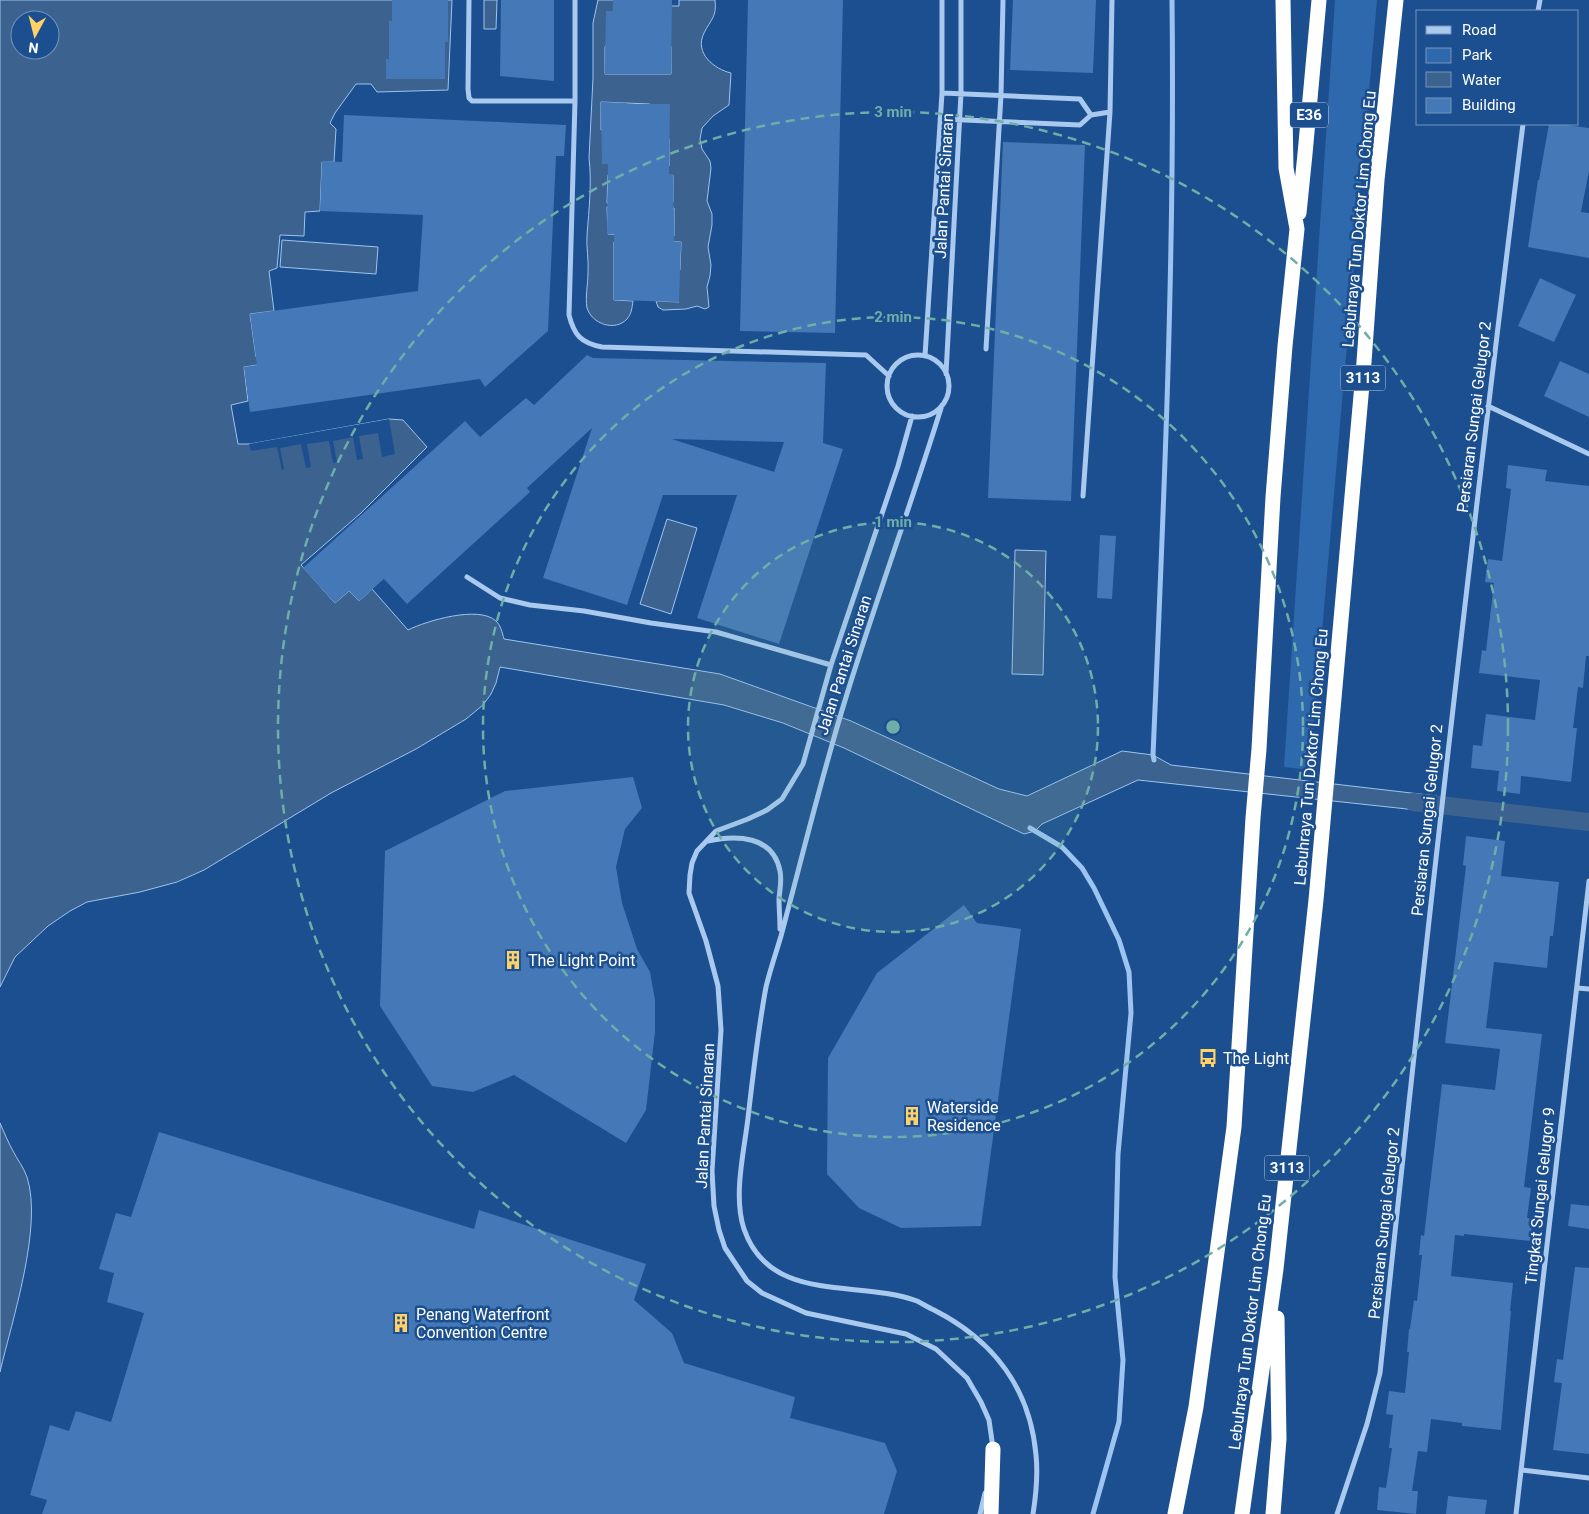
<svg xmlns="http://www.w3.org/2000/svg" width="1589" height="1514" viewBox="0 0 1589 1514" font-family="Roboto,sans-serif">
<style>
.green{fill:#2e69ad}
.water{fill:#3c6290;stroke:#9cc4f0;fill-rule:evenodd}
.pier{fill:#1b4f8f}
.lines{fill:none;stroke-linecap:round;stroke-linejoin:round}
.stream{stroke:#9cc4f0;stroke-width:5}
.canal{stroke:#3c6290;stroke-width:18}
.building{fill:#4478b7;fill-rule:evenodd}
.street{stroke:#a9c9ee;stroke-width:5}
.highway{stroke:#fff;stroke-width:15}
.ring{fill:none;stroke:#6fada8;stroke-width:2.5;stroke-dasharray:9 6}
.labels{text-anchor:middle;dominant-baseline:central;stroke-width:5;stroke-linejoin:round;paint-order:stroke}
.shield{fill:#1b4f8f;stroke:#bbcadd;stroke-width:1}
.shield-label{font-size:15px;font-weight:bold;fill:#fff}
.street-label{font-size:16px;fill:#fff;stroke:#1b4f8f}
.poi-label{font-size:16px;fill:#fff;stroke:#1b4f8f;text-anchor:start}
.centre{fill:#6fada8;stroke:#1b4f8f;stroke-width:2.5}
.ring-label{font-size:15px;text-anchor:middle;font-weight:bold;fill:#6fada8;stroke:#1b4f8f;stroke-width:5;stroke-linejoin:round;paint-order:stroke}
</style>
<rect width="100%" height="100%" fill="#1b4f8f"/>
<path class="green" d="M1335 0H1377L1310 770 1284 767Z"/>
<path class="water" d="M0 0H452L448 90 377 92 371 84H356L335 113 330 123 336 129 334 162H322L320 211 305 212 304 236 280 235 277 268 269 271 274 311 250 314 256 357 264 364 244 367 248 401 231 405 238 444H250L389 419 403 420 427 447 361 513 301 565 335 603 349 591 359 601 372 589 408 630C426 621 479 605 496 621 501 626 502 632 504 639L720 674 851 721 999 789 1027 796 1122 751 1153 755 1171 765 1437 796 1435 812 1138 780 1042 824 1035 831 1024 834 844 748 783 723 724 705 500 667 496 683 491 694 483 705 466 719 416 749 331 793 204 870 177 882 140 892 87 902 70 911 48 926 15 957 0 987ZM20 20H50V50H20Z
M484 0H497L496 29H484Z
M598 0H636L605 47V74H671V47L656 6H679V0H715C717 17 711 19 704 33 694 53 714 69 731 73L729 105 713 116 702 128 700 139 702 149 710 161 711 168 707 201 712 214V225L708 247 711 265 710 276 707 287 709 307 705 309 697 306 686 309 663 310 658 307 656 301 679 302 656 270H680L681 242H655L674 236V208H649L673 202V175L647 174 669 166V139L650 104 601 102V130H627L628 164 608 175 607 203H633L607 207 608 234 633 235 634 242H614V300L633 301C632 307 632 313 627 319 615 332 592 324 587 308 585 297 588 284 588 273 589 260 586 247 587 235 589 209 592 183 589 158L593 78V23Z
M282 240 378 247 376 274 280 267Z
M667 519 697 528 671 614 640 604Z
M1015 550 1046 551 1043 675 1012 674Z
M0 1123C4 1132 8 1142 13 1151 17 1159 24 1168 27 1177 43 1227 12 1320 0 1372Z"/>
<path class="pier" d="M389 419 395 454 382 457 378 433 359 436 363 459 357 460 353 437 333 441 337 462 333 463 329 441 307 444 311 467 306 468 301 444 280 448 284 469 282 470 277 447 251 451 249 444Z"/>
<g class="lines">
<path class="stream" d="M1154 760 1153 755C1164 504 1175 252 1172 0
M1030 828 1062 847 1082 868 1094 888 1119 940 1129 972 1131 1013 1118 1154 1115 1277 1123 1360 1119 1422 1093 1514"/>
<path class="canal" d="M1413 802 1589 822"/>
</g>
<path class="building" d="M392 0H448V42H445V79H386V59H389V21H392Z
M501 0H554V81L500 76Z
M613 0H672L671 74H605L606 11H613Z
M748 0H843L835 333 740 331Z
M1013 0H1096L1093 73 1010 70Z
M601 102 626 103V104H670L669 174H673L674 242H681L679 302 614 300V234H607L608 164H602Z
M344 115 566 125 564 156H556L548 331 485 387 480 379 250 412 244 367 257 365 250 314 418 291 423 215 320 211 322 161 342 162Z
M1549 124H1559L1589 128V171L1581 212 1589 213V258L1528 247 1538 180H1539Z
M1003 142 1085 145 1071 501 988 498Z
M1540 278 1576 295 1554 342 1518 326Z
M587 355 593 358 826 363 823 443 843 449 779 644 697 618 737 495H663L627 605 543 578 592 428 527 488 530 492 407 604 384 579 359 601 349 591 335 603 303 568 465 421 480 437 526 398 534 405ZM672 439 784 442 774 472Z
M1560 361 1589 374V417L1544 396Z
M1508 465 1547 470 1545 481 1589 486V656H1586L1583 688 1578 687 1573 728H1577L1571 782 1521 776 1520 794 1497 791 1499 771 1471 768 1473 745 1482 746 1486 714 1535 720 1540 680 1479 673 1482 650 1486 651 1494 583 1485 582 1488 559 1502 561 1511 489 1506 488Z
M1100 535 1116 536 1112 599 1097 598Z
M633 777 642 808 625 829 616 867 622 903 637 949 650 972 655 1000V1032L646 1110 626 1143 514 1075 473 1092 432 1086 380 1006 385 851 505 791Z
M1466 836 1505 841 1501 876 1559 882 1553 936H1550L1547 968 1494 962 1486 1028 1542 1034 1524 1187 1531 1188 1527 1218 1533 1219 1530 1241 1464 1234V1236L1455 1235 1451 1276 1513 1283 1510 1311H1511L1501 1430 1462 1426V1423L1431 1419 1427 1452 1418 1451 1412 1491H1418L1416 1514 1377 1510 1379 1487 1386 1488 1392 1448H1389L1393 1415 1386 1414 1389 1391 1405 1393 1409 1352H1407L1409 1329H1410L1414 1300 1417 1301 1422 1255H1419L1421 1235 1424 1236 1442 1084 1495 1090 1500 1049 1445 1043 1466 866 1463 865Z
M964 905 977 923 1021 929 981 1226 901 1228 859 1208 827 1174 828 1058 877 973Z
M159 1132 474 1229 479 1210 646 1264 634 1300 672 1333 684 1363 795 1397 790 1418 885 1443 897 1471 884 1514H42L47 1500 30 1495 50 1425 69 1431 76 1411 111 1422 144 1313 107 1302 114 1273 99 1269 116 1213 131 1217Z
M1571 1204 1589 1206V1229L1568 1226Z
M1575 1267 1589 1268V1454L1553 1450 1562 1383 1554 1382 1557 1359 1563 1360Z
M1448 1496 1487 1500 1485 1514H1446Z"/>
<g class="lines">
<path class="street" d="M469 0 468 89 469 98 472 101H575
M575 0V101L569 315C574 335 581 343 602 347L866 355 889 376
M1538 11 1540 0
M942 93 1080 99 1091 115
M940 119 1080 125 1091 115 1110 112
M986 349 1001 95 1003 0
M887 386a31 31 0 1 1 62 0a31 31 0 1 1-62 0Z
M925 356 942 93V0
M946 374 961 93V0
M942 405C912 502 877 597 847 694 828 755 812 817 796 879 791 898 786 917 781 936 776 953 770 970 766 987 758 1030 753 1074 748 1118 744 1152 733 1196 744 1229 770 1305 858 1279 917 1301 923 1304 929 1308 934 1310 993 1340 1030 1388 1036 1455 1038 1474 1036 1495 1033 1514
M1488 406 1589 454
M912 416 898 466 831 665 803 764 782 799 767 810 748 819 716 831 697 851 692 863 690 875 689 893 706 941 718 986 721 1030 712 1171 714 1206 719 1230 725 1248 747 1281 762 1293 806 1313 906 1334 936 1349 967 1378 981 1402 989 1420 993 1448
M1083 496 1110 112 1112 0
M467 577 500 598 530 605 584 611 651 623 716 632 831 665
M708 841C736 835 773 835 780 871 782 880 780 889 779 898 779 908 780 919 780 929
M1577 988 1589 989
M1522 1470 1589 1478
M980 1514 985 1493
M1337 1514 1367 1424 1380 1373C1424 956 1471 540 1523 124
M1516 1514 1589 881"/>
<path class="highway" d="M1299 213 1305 154 1319 0
M991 1514 993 1449
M1175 1514 1196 1407 1234 1127 1253 818 1259 749 1273 497 1285 346 1297 229 1286 168 1283 0
M1242 1514 1276 1269 1316 900 1364 362 1377 180 1396 0
M1273 1514 1279 1439 1277 1318"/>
</g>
<circle cx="893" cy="727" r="205" fill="#6fada8" fill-opacity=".12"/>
<g class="ring">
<circle cx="893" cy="727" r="205"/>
<circle cx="893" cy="727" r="410"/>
<circle cx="893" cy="727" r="615"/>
</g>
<defs>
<g id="building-bare" transform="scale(1.5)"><path d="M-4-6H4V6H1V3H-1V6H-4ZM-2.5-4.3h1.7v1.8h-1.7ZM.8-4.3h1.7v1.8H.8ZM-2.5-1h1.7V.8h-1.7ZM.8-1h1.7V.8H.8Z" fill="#ffd166" stroke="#1b4f8f" stroke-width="2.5" paint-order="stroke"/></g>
<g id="bus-bare" transform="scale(1.5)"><path d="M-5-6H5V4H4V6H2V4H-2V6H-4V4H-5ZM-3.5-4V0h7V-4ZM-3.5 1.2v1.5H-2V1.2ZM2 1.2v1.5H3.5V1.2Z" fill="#ffd166" stroke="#1b4f8f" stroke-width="2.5" paint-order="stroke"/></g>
</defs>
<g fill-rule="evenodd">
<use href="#building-bare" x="513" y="960"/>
<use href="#bus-bare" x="1208" y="1058"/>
<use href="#building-bare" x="912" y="1116"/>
<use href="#building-bare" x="401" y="1323"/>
</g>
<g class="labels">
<g class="shield">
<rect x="1290" y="102.5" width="38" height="25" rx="4"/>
<rect x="1340.5" y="365.5" width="45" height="25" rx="4"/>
<rect x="1264.5" y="1155.5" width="45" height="25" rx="4"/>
</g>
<g class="shield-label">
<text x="1309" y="115">E36</text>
<text x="1363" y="378">3113</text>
<text x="1287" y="1168">3113</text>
</g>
<g class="street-label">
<text transform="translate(944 186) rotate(-87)">Jalan Pantai Sinaran</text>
<text transform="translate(1359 219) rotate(-85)">Lebuhraya Tun Doktor Lim Chong Eu</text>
<text transform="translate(1474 417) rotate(-83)">Persiaran Sungai Gelugor 2</text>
<text transform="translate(844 665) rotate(-72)">Jalan Pantai Sinaran</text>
<text transform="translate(1311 757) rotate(-85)">Lebuhraya Tun Doktor Lim Chong Eu</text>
<text transform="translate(1427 820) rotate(-84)">Persiaran Sungai Gelugor 2</text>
<text transform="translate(705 1116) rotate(-87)">Jalan Pantai Sinaran</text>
<text transform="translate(1540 1196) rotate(-84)">Tingkat Sungai Gelugor 9</text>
<text transform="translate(1384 1223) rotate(-84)">Persiaran Sungai Gelugor 2</text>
<text transform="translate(1250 1322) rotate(-83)">Lebuhraya Tun Doktor Lim Chong Eu</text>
</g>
<g class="poi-label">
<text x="528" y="960">The Light Point</text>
<text x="1223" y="1058">The Light</text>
<text x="927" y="1107">Waterside<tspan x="927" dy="18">Residence</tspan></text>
<text x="416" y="1314">Penang Waterfront<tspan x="416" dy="18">Convention Centre</tspan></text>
</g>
</g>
<circle cx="893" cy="727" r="8" class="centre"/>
<g class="ring-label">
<text x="893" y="117">3 min</text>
<text x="893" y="322">2 min</text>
<text x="893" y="527">1 min</text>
</g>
<rect x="1416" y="10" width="162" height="115" fill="#1b4f8f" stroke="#7695bc"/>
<rect x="1426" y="26" width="25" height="8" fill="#a9c9ee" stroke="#7695bc"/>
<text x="1462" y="35" font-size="15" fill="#ffffff">Road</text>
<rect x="1426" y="48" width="25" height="15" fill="#2e69ad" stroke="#7695bc"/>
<text x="1462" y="60" font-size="15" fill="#ffffff">Park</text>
<rect x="1426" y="72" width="25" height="15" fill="#3c6290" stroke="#7695bc"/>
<text x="1462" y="85" font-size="15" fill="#ffffff">Water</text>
<rect x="1426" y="98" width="25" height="15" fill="#4478b7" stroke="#7695bc"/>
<text x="1462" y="110" font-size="15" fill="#ffffff">Building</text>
<g transform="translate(35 35) rotate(187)"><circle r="24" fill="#1b4f8f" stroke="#7695bc"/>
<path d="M0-4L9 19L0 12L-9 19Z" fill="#ffd166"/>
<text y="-8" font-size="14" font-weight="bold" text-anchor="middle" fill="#ffffff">N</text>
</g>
</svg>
